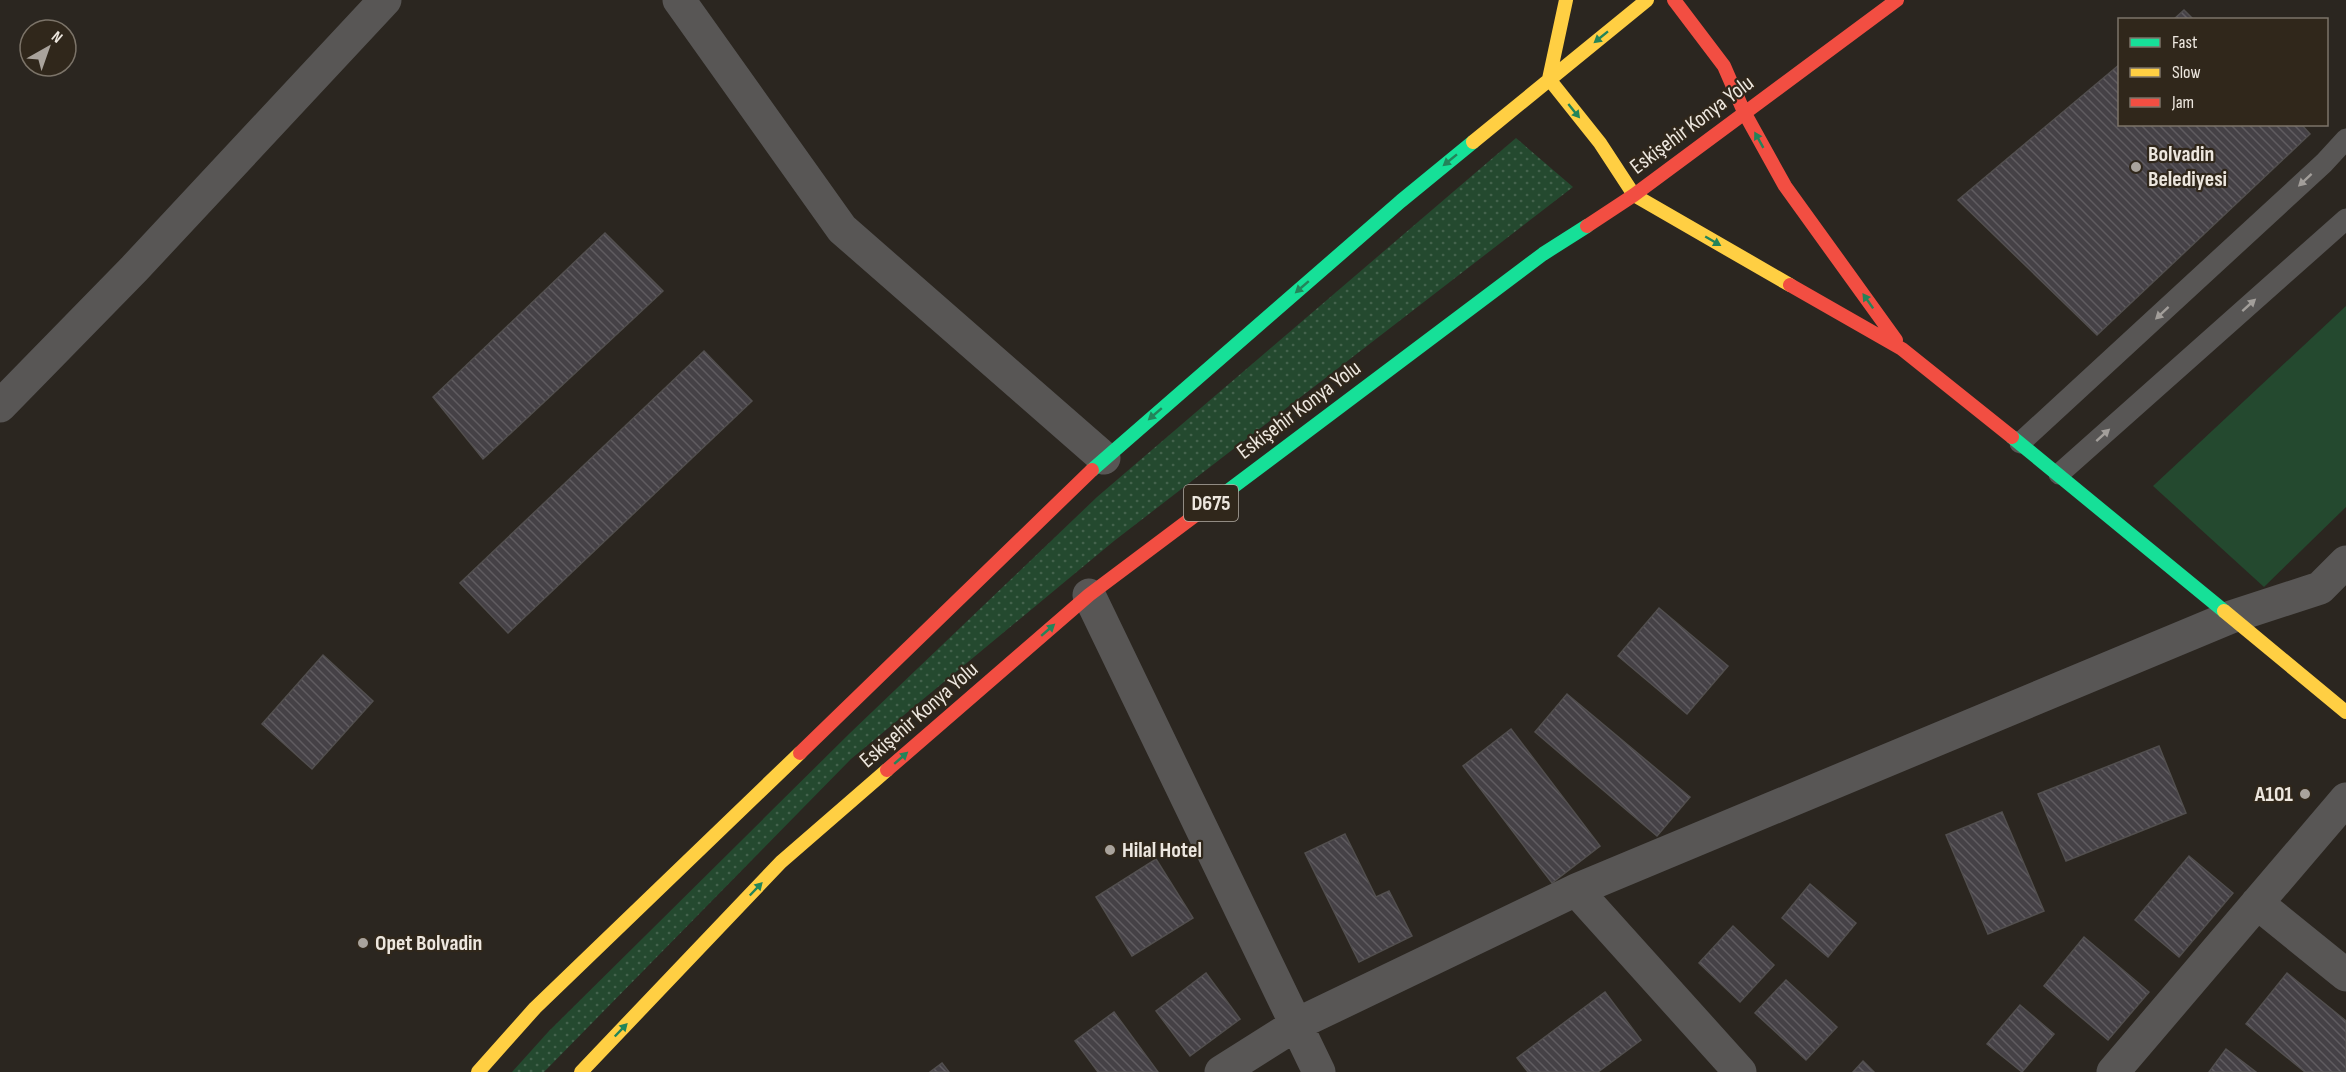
<svg xmlns="http://www.w3.org/2000/svg" width="2346" height="1072" viewBox="0 0 2346 1072" font-family="'Sofia Sans Condensed',sans-serif">
<style>
.grass{fill:url(#grass-dots)}
.green{fill:#24492f}
.building{fill:url(#building-back-hatch);stroke:#524f4f;stroke-width:1.5}
.lines{fill:none;stroke-linecap:round;stroke-linejoin:round}
.lane{stroke:#585655;stroke-width:21}
.street{stroke:#585655;stroke-width:33}
.fast{stroke:#16e098;stroke-width:14}
.slow{stroke:#ffcf43;stroke-width:14}
.jam{stroke:#f24e42;stroke-width:14}
.oneway{fill:#23845a}
.oneway2{fill:#a29e9a}
.poi-dot{fill:#a9a39c;stroke:#30271b;stroke-width:2}
.labels{text-anchor:middle;dominant-baseline:central;stroke-width:4.5;stroke-linejoin:round;paint-order:stroke}
.shield{fill:#30271b;stroke:#b4ada4;stroke-width:1.5}
.shield-label{font-size:21px;font-weight:bold;fill:#ede7df}
.street-label{font-size:22px;fill:#ede7df;stroke:#30271b}
.poi-label{font-size:22px;font-weight:bold;fill:#ede7df;stroke:#30271b;text-anchor:start}
</style>
<defs>
<pattern id="grass-dots" width="8" height="8" patternUnits="userSpaceOnUse" patternTransform="scale(1.5)"><rect width="8" height="8" fill="#24492f"/><path d="M2 2h.1M6 6h.1" fill="none" stroke="#44634d" stroke-width="1.8" stroke-linecap="round"/></pattern>
<pattern id="building-back-hatch" width="6" height="6" patternUnits="userSpaceOnUse" patternTransform="scale(1.5)"><rect width="6" height="6" fill="#454146"/><path d="M-1 5l2 2M0 0l6 6M5-1l2 2" fill="none" stroke="#605c60"/></pattern>
</defs>
<rect width="100%" height="100%" fill="#2b2620"/>
<path class="grass" d="M1516 138 1573 187 1114 541 851 759 544 1072H512L549 1031 850 733 1097 497Z"/>
<path class="green" d="M2346 306V507L2264 587 2153 486Z"/>
<path class="building" d="M2184 10 2194 20H2173Z
M2120 64V124H2301L2310 134 2097 335 1958 200Z
M605 233 663 291 483 459 433 397Z
M704 351 752 401 508 633 460 583Z
M1659 608 1728 666 1687 714 1618 656Z
M323 655 373 701 312 769 262 724Z
M1567 694 1690 797 1657 836 1535 732Z
M1511 729 1600 846 1552 883 1463 766Z
M2159 746 2186 813 2066 861 2038 794Z
M2002 812 2044 911 1988 934 1946 835Z
M1345 834 1376 897 1389 891 1412 936 1359 962 1305 853Z
M2189 856 2233 893 2179 957 2135 920Z
M1156 859 1193 918 1132 956 1096 897Z
M1810 884 1856 923 1828 957 1782 918Z
M1733 926 1774 965 1740 1002 1699 963Z
M2084 937 2149 992 2108 1040 2044 986Z
M1206 973 1240 1019 1190 1056 1156 1011Z
M2287 973 2346 1021V1072H2305L2246 1024Z
M1786 980 1837 1027 1806 1060 1755 1013Z
M1605 992 1641 1040 1598 1072H1528L1517 1058Z
M2020 1005 2054 1034 2022 1072 1987 1044Z
M1114 1012 1158 1072H1098L1075 1041Z
M2226 1049 2256 1072H2209Z
M1863 1061 1874 1072H1853Z
M942 1063 949 1072H930Z"/>
<g class="lines">
<path class="lane" d="M2020 443 2324 163 2346 139
M2059 474 2346 219"/>
<path class="street" d="M679 0 842 229 1104 458
M0 406 134 269 385 0
M1089 595 1319 1072
M1576 890 1740 1072
M2257 903 2346 975
M1221 1072 1297 1024 1576 890 2231 617 2320 588 2346 562
M2113 1072 2346 799"/>
<path class="fast" d="M2012 437 2224 611
M1092 470 1401 201 1473 142
M1217 499 1543 254 1587 226"/>
<path class="slow" d="M1566 0 1549 79 1600 143 1634 195 1790 285
M1473 142 1647 0
M2224 611 2346 712
M478 1072 535 1008 800 753
M581 1072 781 862 887 770"/>
<path class="jam" d="M1674 0 1724 66 1744 112 1785 186 1896 340
M1587 226 1634 195 1897 0
M1790 285 1902 349 2012 437
M800 753 1092 470
M887 770 1089 595 1217 499"/>
</g>
<defs><path id="oneway-solid" d="M-6-.8H1V-3.2L6.5 0L1 3.2V.8H-6Z" transform="scale(1.5)"/></defs>
<g class="oneway">
<use href="#oneway-solid" transform="translate(1601 37) rotate(141)"/>
<use href="#oneway-solid" transform="translate(1574 111) rotate(51)"/>
<use href="#oneway-solid" transform="translate(1759 140) rotate(-119)"/>
<use href="#oneway-solid" transform="translate(1450 160) rotate(141)"/>
<use href="#oneway-solid" transform="translate(1713 241) rotate(30)"/>
<use href="#oneway-solid" transform="translate(1302 287) rotate(139)"/>
<use href="#oneway-solid" transform="translate(1868 301) rotate(-125)"/>
<use href="#oneway-solid" transform="translate(1155 414) rotate(139)"/>
<use href="#oneway-solid" transform="translate(1048 630) rotate(-41)"/>
<use href="#oneway-solid" transform="translate(901 758) rotate(-41)"/>
<use href="#oneway-solid" transform="translate(756 889) rotate(-46)"/>
<use href="#oneway-solid" transform="translate(621 1030) rotate(-46)"/>
</g>
<g class="oneway2">
<use href="#oneway-solid" transform="translate(2305 180) rotate(137)"/>
<use href="#oneway-solid" transform="translate(2249 305) rotate(-42)"/>
<use href="#oneway-solid" transform="translate(2162 313) rotate(137)"/>
<use href="#oneway-solid" transform="translate(2103 435) rotate(-42)"/>
</g>
<g class="poi-dot">
<circle cx="2136" cy="167" r="6"/>
<circle cx="2305" cy="794" r="6"/>
<circle cx="1110" cy="850" r="6"/>
<circle cx="363" cy="943" r="6"/>
</g>
<g class="labels">
<rect class="shield" x="1184" y="485" width="54" height="36" rx="4.5"/>
<g class="shield-label">
<text x="1211" y="503">D675</text>
</g>
<g class="street-label">
<text transform="translate(1692 125) rotate(-37)">Eskişehir Konya Yolu</text>
<text transform="translate(1299 410) rotate(-37)">Eskişehir Konya Yolu</text>
<text transform="translate(919 715) rotate(-41)">Eskişehir Konya Yolu</text>
</g>
<g class="poi-label">
<text x="2148" y="154">Bolvadin<tspan x="2148" dy="25">Belediyesi</tspan></text>
<text x="2293" y="794" text-anchor="end">A101</text>
<text x="1122" y="850">Hilal Hotel</text>
<text x="375" y="943">Opet Bolvadin</text>
</g>
</g>
<rect x="2118" y="18" width="210" height="108" fill="#30271b" stroke="#7c7469" stroke-width="1.5"/>
<rect x="2130" y="38" width="30" height="9" fill="#16e098" stroke="#7c7469" stroke-width="1.5"/>
<text x="2172" y="48" font-size="18" fill="#ede7df">Fast</text>
<rect x="2130" y="68" width="30" height="9" fill="#ffcf43" stroke="#7c7469" stroke-width="1.5"/>
<text x="2172" y="78" font-size="18" fill="#ede7df">Slow</text>
<rect x="2130" y="98" width="30" height="9" fill="#f24e42" stroke="#7c7469" stroke-width="1.5"/>
<text x="2172" y="108" font-size="18" fill="#ede7df">Jam</text>
<g transform="translate(48 48) rotate(40)"><circle r="28" fill="#30271b" stroke="#7c7469" stroke-width="1.5"/>
<path d="M0-4.5L10 22L0 15L-10 22Z" fill="#a9a39c"/>
<text y="-9" font-size="16" font-weight="bold" text-anchor="middle" fill="#ede7df">N</text>
</g>
</svg>
